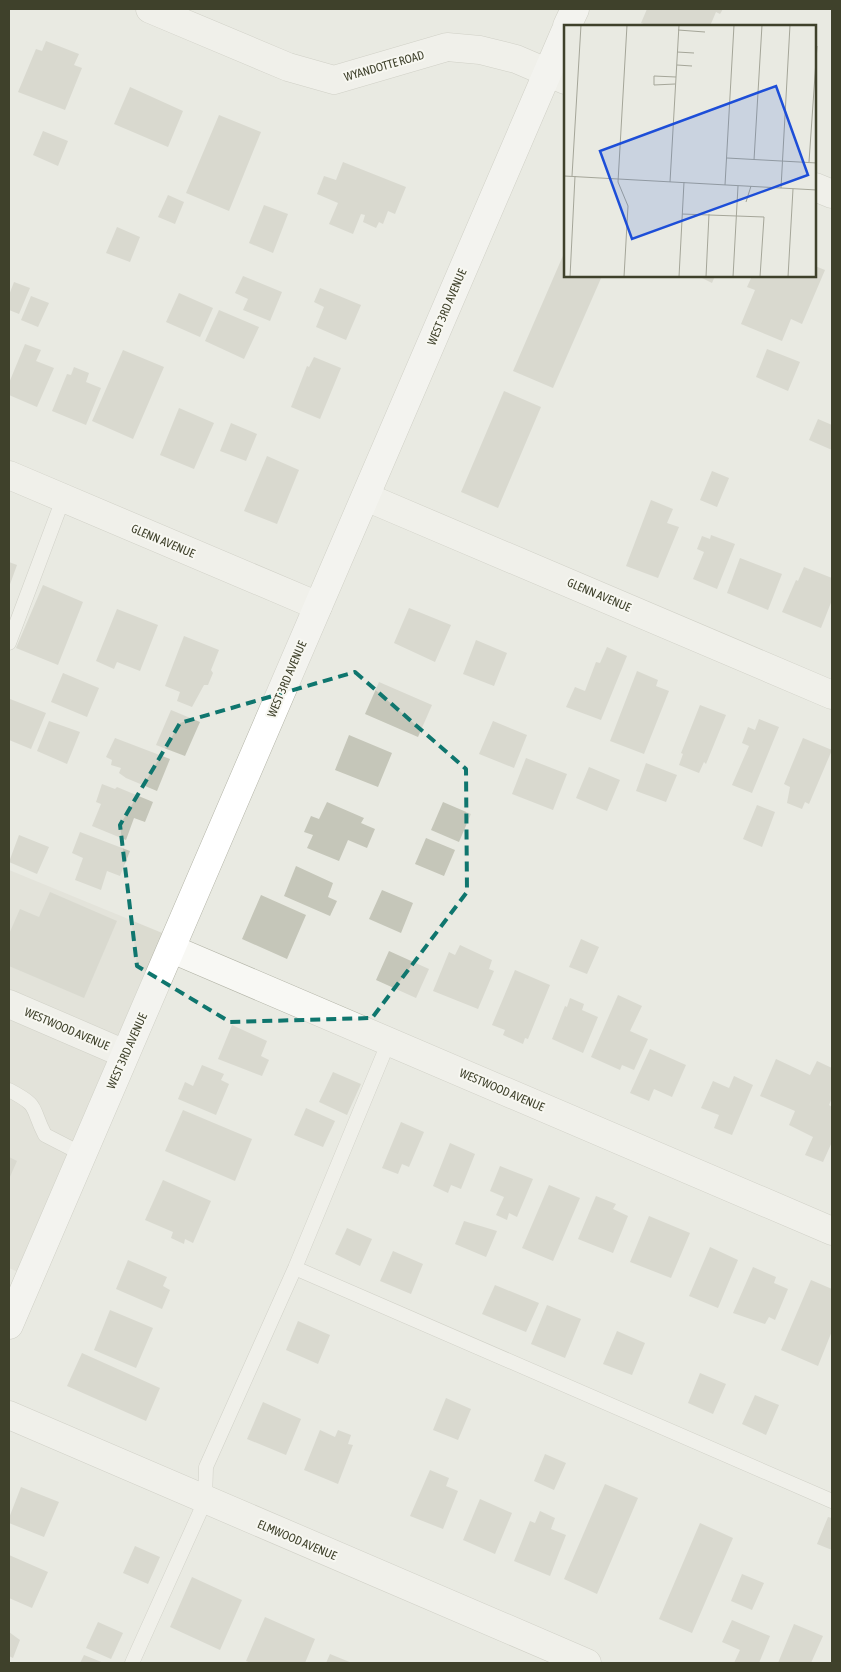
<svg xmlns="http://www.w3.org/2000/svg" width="841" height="1672" viewBox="0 0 841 1672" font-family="'Asap Condensed',sans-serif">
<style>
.built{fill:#dbdbd0}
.building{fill:#c5c6b9}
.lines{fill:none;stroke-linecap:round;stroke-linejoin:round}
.lane-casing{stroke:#b3b4a7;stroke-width:15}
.street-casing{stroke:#b3b4a7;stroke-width:29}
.secondary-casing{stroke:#b3b4a7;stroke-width:29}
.lane{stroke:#f8f8f4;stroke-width:14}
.street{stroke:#f8f8f4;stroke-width:28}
.secondary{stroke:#fff;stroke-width:28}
.marked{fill:none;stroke:#0f766e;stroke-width:4;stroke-dasharray:10 6;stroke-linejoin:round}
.labels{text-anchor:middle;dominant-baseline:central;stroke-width:4;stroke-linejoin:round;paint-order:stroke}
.street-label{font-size:12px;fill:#3f412b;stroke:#f7f7f1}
.inset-road{fill:none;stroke:#a5a699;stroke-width:1}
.view{fill:#1d4ed8;fill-opacity:0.15;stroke:#1d4ed8;stroke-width:2.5}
.inset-edge{fill:none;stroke:#3f412b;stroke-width:2.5}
</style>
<rect width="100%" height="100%" fill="#e9eae2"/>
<path class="built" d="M9 870 172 937 32 1278 9 1268Z"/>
<path class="building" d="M647 9H723L720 14 716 12 710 26H649L641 23Z
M46 41 79 54 74 65 82 68 65 110 18 92 36 49 42 51Z
M130 87 183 111 168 147 114 124Z
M219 115 261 132 229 211 186 193Z
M43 131 68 141 58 166 33 155Z
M343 162 406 187 395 214 388 211 383 224 379 222 376 228 363 222 365 215 361 214 353 234 329 224 338 203 317 194 324 176 336 180Z
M168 195 184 202 175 224 158 217Z
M264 205 288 214 273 253 249 243Z
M117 227 140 237 130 262 106 253Z
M565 251V276H602L553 388 513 371Z
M815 266 825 270 802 324 791 319 782 341 741 324 755 290 747 287 752 276H815Z
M243 276 282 292 270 321 243 310 248 299 235 293Z
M698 276H715L712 283Z
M14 282 30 288 19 314 9 310V295Z
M320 288 361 305 346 340 316 327 324 307 314 302Z
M179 293 213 308 200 337 166 322Z
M31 296 49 303 38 327 21 320Z
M219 310 259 327 244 359 205 341Z
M25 344 41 350 36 361 54 368 37 407 9 395V383Z
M767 349 800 362 788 391 756 377Z
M123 350 164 367 133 439 92 421Z
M314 357 341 368 320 419 291 407 307 366 309 367Z
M74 367 89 373 86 382 101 388 86 425 52 411 67 374 71 375Z
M504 391 541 407 498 508 461 492Z
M179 408 214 423 194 469 160 455Z
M818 419 832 425V450L809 440Z
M231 423 257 434 246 461 220 451Z
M267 456 299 470 277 524 244 511Z
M712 471 729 478 717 507 700 500Z
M651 500 673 509 667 523 679 527 658 578 626 566Z
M711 535 735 544 717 589 693 579 704 552 697 549 702 536 710 539Z
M740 558 782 574 768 610 727 593Z
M9 562 17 565 9 587Z
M804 567 832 578V600L821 628 782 612 796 580 798 581Z
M43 585 83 602 58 665 16 648Z
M409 608 451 625 435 662 394 643Z
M117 609 158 625 140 671 117 662 114 669 96 661Z
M184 636 219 650 211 670 213 673 208 685H204L192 707 177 701 180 692 165 686Z
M476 640 507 653 494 686 463 674Z
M607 647 627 656 601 720 566 707 575 687 585 691 596 662 600 663Z
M637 671 658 680 656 686 669 691 644 754 610 741Z
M63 673 99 688 87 717 51 702Z
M379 682 432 705 418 737 365 714Z
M10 699 46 713 31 749 9 740Z
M700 705 726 715 706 764 704 762 699 773 679 765 683 754 681 753Z
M171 710 200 722 185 756 156 745Z
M759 719 779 727 752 793 732 785 749 746 742 743 748 727 755 730Z
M49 721 80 732 67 764 37 751Z
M493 721 527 735 514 768 479 754Z
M349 735 392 753 378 787 335 770Z
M115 738 170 759 157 791 126 778 119 773 121 768 111 765 112 760 106 757Z
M803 738 832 750 809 804 805 802 802 809 787 803 790 787 784 784Z
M526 758 567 774 553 810 512 794Z
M646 763 677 775 666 802 636 791Z
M589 767 620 780 607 811 576 798Z
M102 784 115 789 117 787 153 802 145 822 134 818 126 840 92 826 101 804 96 802Z
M327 802 364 818 361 823 375 829 367 848 348 840 339 861 307 848 313 835 304 832 311 816 319 819Z
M443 802 471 814 459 842 431 830Z
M757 805 775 812 762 847 743 839Z
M80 832 130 851 120 876 107 871 101 890 75 880 83 858 72 853Z
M19 835 49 847 37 874 9 862Z
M426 838 455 850 444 876 415 864Z
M296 866 333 883 328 897 337 901 330 916 284 896Z
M382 890 413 903 401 933 369 919Z
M50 892 117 921 84 998 9 966V934L20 909 39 917Z
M261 895 306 915 287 959 242 939Z
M581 939 599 947 587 974 569 967Z
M460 945 492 960 489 969 494 971 478 1009 433 991 449 952 455 955Z
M389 951 429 969 416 998 376 980Z
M515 970 550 985 528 1039 525 1038 523 1044 503 1035 505 1030 492 1025Z
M618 995 642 1006 630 1031 648 1039 634 1070 622 1065 620 1070 591 1057Z
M570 998 584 1004 582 1010 598 1017 583 1053 552 1039 565 1006 567 1007Z
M232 1025 267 1041 261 1056 269 1060 262 1076 218 1059Z
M650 1049 686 1065 672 1097 654 1089 649 1101 630 1093Z
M776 1059 810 1075 817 1061 832 1068V1098L829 1105 832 1107V1142L823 1162 805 1155 813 1137 789 1125 795 1111 760 1096Z
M202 1065 224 1074 221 1080 229 1084 216 1115 178 1099 185 1082 193 1086Z
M333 1072 361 1084 347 1115 319 1102Z
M734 1076 753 1085 732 1135 714 1128 719 1115 701 1108 713 1081 729 1088Z
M306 1108 335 1121 323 1147 294 1135Z
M183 1110 252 1139 235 1181 165 1151Z
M401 1122 424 1132 409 1167 402 1164 398 1174 382 1168Z
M450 1143 475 1154 461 1189 451 1185 448 1193 433 1186Z
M9 1157 17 1161 9 1179Z
M500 1166 533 1179 517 1217 509 1213 507 1220 496 1215 504 1197 490 1191Z
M163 1180 211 1201 193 1243 185 1239 184 1244 171 1238 173 1232 145 1220Z
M549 1185 580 1198 553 1261 522 1248Z
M596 1196 616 1204 613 1209 628 1216 613 1253 578 1239Z
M649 1216 690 1233 671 1278 630 1262Z
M464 1221 497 1231 486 1257 455 1244Z
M347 1228 372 1239 360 1266 335 1254Z
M710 1247 738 1260 718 1308 689 1296Z
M393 1251 423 1264 411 1294 380 1281Z
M128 1260 167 1277 163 1286 170 1290 162 1309 116 1289Z
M753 1267 776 1277 774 1283 788 1289 775 1320 769 1317 765 1324 733 1313Z
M811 1280 832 1289V1331L818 1366 781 1350Z
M495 1285 539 1303 526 1332 482 1314Z
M547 1305 581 1319 565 1358 531 1344Z
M110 1310 153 1328 136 1368 94 1350Z
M298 1321 330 1335 318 1364 286 1350Z
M617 1331 645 1343 632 1375 603 1364Z
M82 1353 160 1388 146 1421 67 1386Z
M700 1373 726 1384 713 1414 688 1403Z
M755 1395 779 1405 766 1435 742 1424Z
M446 1398 471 1409 458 1440 433 1430Z
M263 1402 301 1419 286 1455 247 1439Z
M320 1430 335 1437 338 1430 351 1435 348 1444 353 1445 338 1484 304 1470Z
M545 1454 566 1463 554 1490 534 1481Z
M430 1470 449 1478 446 1486 458 1491 443 1529 410 1516Z
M605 1484 638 1498 597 1594 564 1579Z
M21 1487 59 1502 44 1537 9 1523V1518Z
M480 1499 512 1513 495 1554 463 1540Z
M540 1511 555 1518 551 1529 566 1535 550 1576 514 1561 530 1521 535 1523Z
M828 1517 832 1518V1550L817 1544Z
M700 1523 733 1538 692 1633 659 1619Z
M135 1546 160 1557 148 1584 123 1573Z
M9 1555 48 1572 32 1608 9 1598Z
M742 1574 764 1583 752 1610 731 1601Z
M192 1577 242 1600 220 1650 170 1627Z
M265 1617 315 1639 305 1663H251L246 1661Z
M732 1620 770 1636 759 1663H734L740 1650 722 1642Z
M98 1622 123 1633 111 1659 86 1648Z
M794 1624 823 1636 811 1663H778Z
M9 1632 20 1640 13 1658 9 1656Z
M330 1654 352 1663H326Z
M84 1655 104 1663H80Z"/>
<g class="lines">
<g class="lane-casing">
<path id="lane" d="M9 643 63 499
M9 1090C41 1107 30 1106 45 1135L82 1154
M295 1268 832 1501
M132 1663 205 1501 206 1467 295 1268 389 1041"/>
</g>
<g class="street-casing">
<path id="street" d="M150 9 288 67 334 80 447 47 480 50 516 59 565 80
M815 187 832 194
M9 475 318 606
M366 497 832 695
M172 949 832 1231
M9 1004 125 1054
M9 1415 587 1663"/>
</g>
<g class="secondary-casing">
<path id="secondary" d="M567 26 575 9
M9 1325 565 32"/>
</g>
<use href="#lane" class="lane"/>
<use href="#street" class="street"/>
<use href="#secondary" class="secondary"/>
</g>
<path d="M0 0H841V1672H0ZM355 672 466 769 467 892 372 1018 230 1022 137 966 120 825 180 723Z" fill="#e9eae2" fill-opacity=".55" fill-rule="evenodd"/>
<path class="marked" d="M355 672 466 769 467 892 372 1018 230 1022 137 966 120 825 180 723Z"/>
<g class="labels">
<g class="street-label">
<text transform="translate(384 66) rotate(-16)">WYANDOTTE ROAD</text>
<text transform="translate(447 307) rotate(-67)">WEST 3RD AVENUE</text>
<text transform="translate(163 541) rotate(23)">GLENN AVENUE</text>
<text transform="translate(599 595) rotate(23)">GLENN AVENUE</text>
<text transform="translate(287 679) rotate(-67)">WEST 3RD AVENUE</text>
<text transform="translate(67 1029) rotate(23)">WESTWOOD AVENUE</text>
<text transform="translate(127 1051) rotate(-66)">WEST 3RD AVENUE</text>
<text transform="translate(502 1090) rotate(23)">WESTWOOD AVENUE</text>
<text transform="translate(297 1540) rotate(23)">ELMWOOD AVENUE</text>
</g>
</g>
<g transform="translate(564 25)">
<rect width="252" height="252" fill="#e9eae2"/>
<path class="inset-road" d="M114 5 141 7M113 27 130 28M113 40 128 41M111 59 90 60V51L112 52M163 133 253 138M190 135 198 0M245 137 253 21M0 151 253 165M8 151 17 0M106 157 115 0M161 160 170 0M217 163 226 0M182 177 187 161M118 189 200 192 196 252M6 252 11 151M60 252 64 181 54 157 63 0M115 252 120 157M142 252 145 189M169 252 174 161M224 252 229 164"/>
<path class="view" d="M212 61 244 150 68 214 36 126Z"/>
<rect width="252" height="252" class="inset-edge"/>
</g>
<rect width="841" height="1672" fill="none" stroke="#3f412b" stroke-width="20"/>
</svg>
